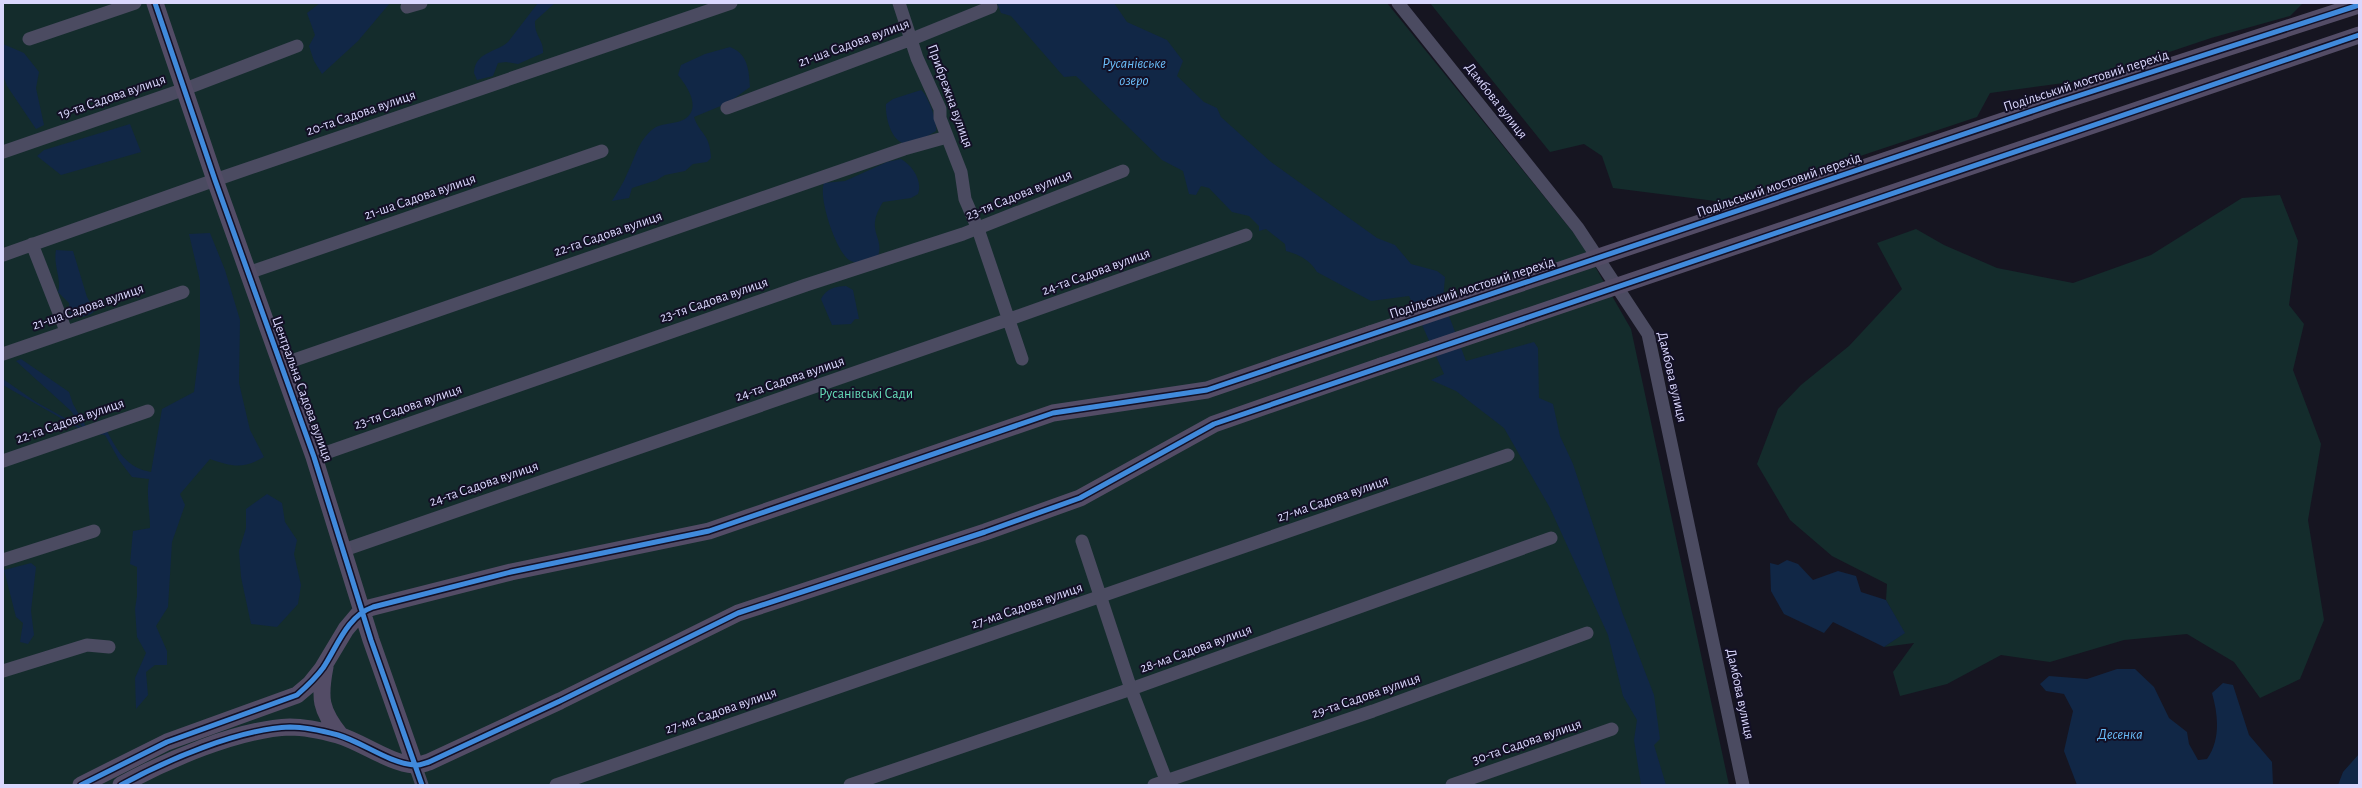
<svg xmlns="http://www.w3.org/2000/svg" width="2362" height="788" viewBox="0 0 2362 788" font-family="'Alegreya Sans',sans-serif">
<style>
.green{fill:#142c2c}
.water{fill:#112746}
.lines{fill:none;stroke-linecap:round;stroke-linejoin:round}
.minor{stroke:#4b4b61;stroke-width:13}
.major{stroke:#534c66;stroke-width:17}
.major-bridge{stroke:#534c66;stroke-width:17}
.cycleway-casing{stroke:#131026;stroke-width:8}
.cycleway{stroke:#408adc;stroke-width:5}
.labels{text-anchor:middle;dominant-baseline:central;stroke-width:4;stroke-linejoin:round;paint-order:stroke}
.street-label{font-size:14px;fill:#dad7fd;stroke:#131026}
.park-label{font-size:14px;fill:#65dbb8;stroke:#131026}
.water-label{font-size:15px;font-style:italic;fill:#6abdf9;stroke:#131026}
</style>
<rect width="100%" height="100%" fill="#161521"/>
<path class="green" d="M3 3H1387L1581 242 1631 329 1729 785H3Z
M1430 3H2303L2290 16 2211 38 2086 80 1990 93 1977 117 1723 202 1613 188 1602 156 1584 144 1550 152Z
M2280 195 2298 241 2289 305 2304 324 2293 370 2321 444 2308 520 2324 620 2300 679 2260 698 2234 662 2187 634 2124 640 2050 662 2001 655 1947 684 1900 696 1893 672 1914 643 1884 647 1904 633 1886 600 1887 584 1832 556 1790 520 1757 464 1778 409 1801 385 1849 346 1902 289 1877 243 1916 229 1944 245 1997 268 2073 283 2151 255 2242 198Z"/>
<path class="water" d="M320 3H390L358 41 322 74 314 61 309 46 315 35 307 13Z
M538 3H555L535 21C534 36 544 40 543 53L518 64 506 62 498 63 493 76 477 80 474 73C475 52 495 53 508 42Z
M997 3H1114L1127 22 1167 40 1183 61 1177 76 1204 102 1217 108 1221 117 1271 162 1377 238 1395 245 1411 264 1437 271 1445 277 1443 300 1466 361 1534 342 1538 348 1539 398 1553 404 1560 436 1573 464 1622 612 1654 695 1660 739 1654 745 1666 785H1641L1634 740 1637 720 1623 696 1608 635 1550 508 1504 428 1456 391 1431 380 1444 374 1409 296 1371 301 1317 272C1310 260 1300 255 1286 251L1285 244 1266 229 1259 231V226L1249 216 1232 212 1209 188 1201 186 1196 195 1189 194 1183 171 1162 160 1076 76 1064 77 1011 16 1001 13Z
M3 44 24 53 39 72 36 88 44 125 36 129 7 86 3 75Z
M730 47C748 54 749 70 750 87L728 103 694 117C700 135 710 133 711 158L707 162 693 164 685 171 665 175 657 180 632 188 629 198 612 201C617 192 623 184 627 174 635 158 638 141 653 129 663 121 682 126 690 114 698 102 686 85 678 75L681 65 705 54Z
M921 90C928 95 938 123 936 131 927 136 918 143 908 144 891 144 885 116 886 104L893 99Z
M130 124 141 152 61 175 37 156 44 150Z
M901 159C912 165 923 181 918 194L911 198 883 202C864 232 885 236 878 256 870 259 858 266 849 260 836 251 818 198 824 183L845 181 887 162Z
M210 233 225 270 240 320 239 383 250 430 264 457C243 469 233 467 210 459L180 494 185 505 172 542 168 607 156 626 167 651V665H155L146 672 148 695 136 709 135 678 146 653 137 637 135 609 137 596V567L130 564 133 531 150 528C150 511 146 495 149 479L132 477 119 460 105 435 80 432 78 428 3 385V379L36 402 83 428 71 411 16 361 21 359 69 392 73 404 88 430 107 431C117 451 127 468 151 472L162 409 194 392 200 345V281L189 234Z
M56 250 73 251 87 297 95 311C87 318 80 318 70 314L69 303 58 292C62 279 53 266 56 250Z
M846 286 853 290 859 319H855L851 324 832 325 821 299C826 289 835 286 846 286Z
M267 494 282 503 285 522 297 540 294 554 301 585 298 604 277 627 251 624 241 577 239 551 246 528V509Z
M1787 560 1798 564 1813 580 1838 571 1856 576 1861 592 1886 600 1905 633 1884 647 1833 622 1824 633 1784 614 1771 591 1770 563 1778 565Z
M31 563 36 567 31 611 34 635 28 644 20 642 23 623 16 617 4 570Z
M2117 669H2135L2154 687 2169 718 2187 732 2189 744 2198 760 2207 759C2221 739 2218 714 2212 693L2223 683 2233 685 2249 735 2272 762 2273 785H2077L2064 751 2073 711 2064 694 2046 691 2040 684 2049 676 2087 679Z
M2359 754V785H2338L2343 772Z"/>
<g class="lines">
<path class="minor" d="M899 3 917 58 940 109V118L961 172 965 199 978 229 1022 359
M1398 3 1578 228 1648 334 1743 785
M407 7 421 3
M29 39 135 3
M727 108 912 39 991 7
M3 152 185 89 297 46
M32 244 66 331
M3 255 215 180 731 3
M248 273 602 151
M3 354 183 292
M280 365 904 149 947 137
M314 457 806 285 963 234 1123 171
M3 461 148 411
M1082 541 1131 689 1168 785
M344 550 1007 320 1246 235
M3 560 94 531
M3 671 87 645 109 647
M415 765 422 785
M556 785 1508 455
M850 785 1131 689 1551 538
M1154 785 1373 711 1587 633
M1452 785 1612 729"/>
<path class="major" d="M155 3 215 180 314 457 371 640 415 765
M325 667C319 698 320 710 341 736
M81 785 167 742 297 695 310 684 322 669 346 629 362 610 373 607 511 572 709 531 1053 413 1207 390 1370 334
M121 785C167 760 238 729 290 727 306 727 323 731 338 735 362 742 389 763 414 765 419 766 425 763 429 762L560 701 738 613 985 532 1080 498 1214 424 1381 366"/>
<path class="major-bridge" d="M1370 334 2056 103 2359 5
M1381 366 2359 35"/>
<g class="cycleway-casing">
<path id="cycleway" d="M155 3 215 180 314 457 371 640 422 785
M81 785 167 742 297 695C306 687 315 679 323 668 337 647 347 616 373 607L511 572 709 531 1053 413 1207 390 2056 103 2359 5
M121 785C167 760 238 729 290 727 306 727 323 731 338 735 362 742 389 763 414 765 419 766 425 763 429 762L560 701 738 613 985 532 1080 498 1214 424 2359 35"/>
</g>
<use href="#cycleway" class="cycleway"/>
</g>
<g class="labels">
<g class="street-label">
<text transform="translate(854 43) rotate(-20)">21-ша Садова вулиця</text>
<text transform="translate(2086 81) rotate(-18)">Подільський мостовий перехід</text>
<text transform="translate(950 96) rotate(70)">Прибрежна вулиця</text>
<text transform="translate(112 97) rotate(-19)">19-та Садова вулиця</text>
<text transform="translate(1496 101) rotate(52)">Дамбова вулиця</text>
<text transform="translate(361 113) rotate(-19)">20-та Садова вулиця</text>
<text transform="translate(1779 185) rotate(-19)">Подільський мостовий перехід</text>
<text transform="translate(1019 195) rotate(-22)">23-тя Садова вулиця</text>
<text transform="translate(420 197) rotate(-19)">21-ша Садова вулиця</text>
<text transform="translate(608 234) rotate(-19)">22-га Садова вулиця</text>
<text transform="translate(1096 272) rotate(-20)">24-та Садова вулиця</text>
<text transform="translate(1472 288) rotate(-18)">Подільський мостовий перехід</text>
<text transform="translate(714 300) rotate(-19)">23-тя Садова вулиця</text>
<text transform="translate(88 307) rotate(-19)">21-ша Садова вулиця</text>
<text transform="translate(1672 377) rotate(77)">Дамбова вулиця</text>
<text transform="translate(790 379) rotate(-19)">24-та Садова вулиця</text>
<text transform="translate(302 389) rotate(70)">Центральна Садова вулиця</text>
<text transform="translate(408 407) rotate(-19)">23-тя Садова вулиця</text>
<text transform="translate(70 421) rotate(-19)">22-га Садова вулиця</text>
<text transform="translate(484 484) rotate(-19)">24-та Садова вулиця</text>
<text transform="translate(1333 499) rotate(-19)">27-ма Садова вулиця</text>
<text transform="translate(1027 606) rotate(-19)">27-ма Садова вулиця</text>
<text transform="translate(1196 649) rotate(-20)">28-ма Садова вулиця</text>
<text transform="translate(1740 694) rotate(78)">Дамбова вулиця</text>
<text transform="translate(1366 696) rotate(-19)">29-та Садова вулиця</text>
<text transform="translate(721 711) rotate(-19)">27-ма Садова вулиця</text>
<text transform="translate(1527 742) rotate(-19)">30-та Садова вулиця</text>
</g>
<g class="park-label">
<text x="866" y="394">Русанівські Сади</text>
</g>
<g class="water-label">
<text x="1134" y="63">Русанівське<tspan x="1134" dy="17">озеро</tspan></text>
<text x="2120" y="734">Десенка</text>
</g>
</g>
<rect width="2362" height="788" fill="none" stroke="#dad7fd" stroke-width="8"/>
</svg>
